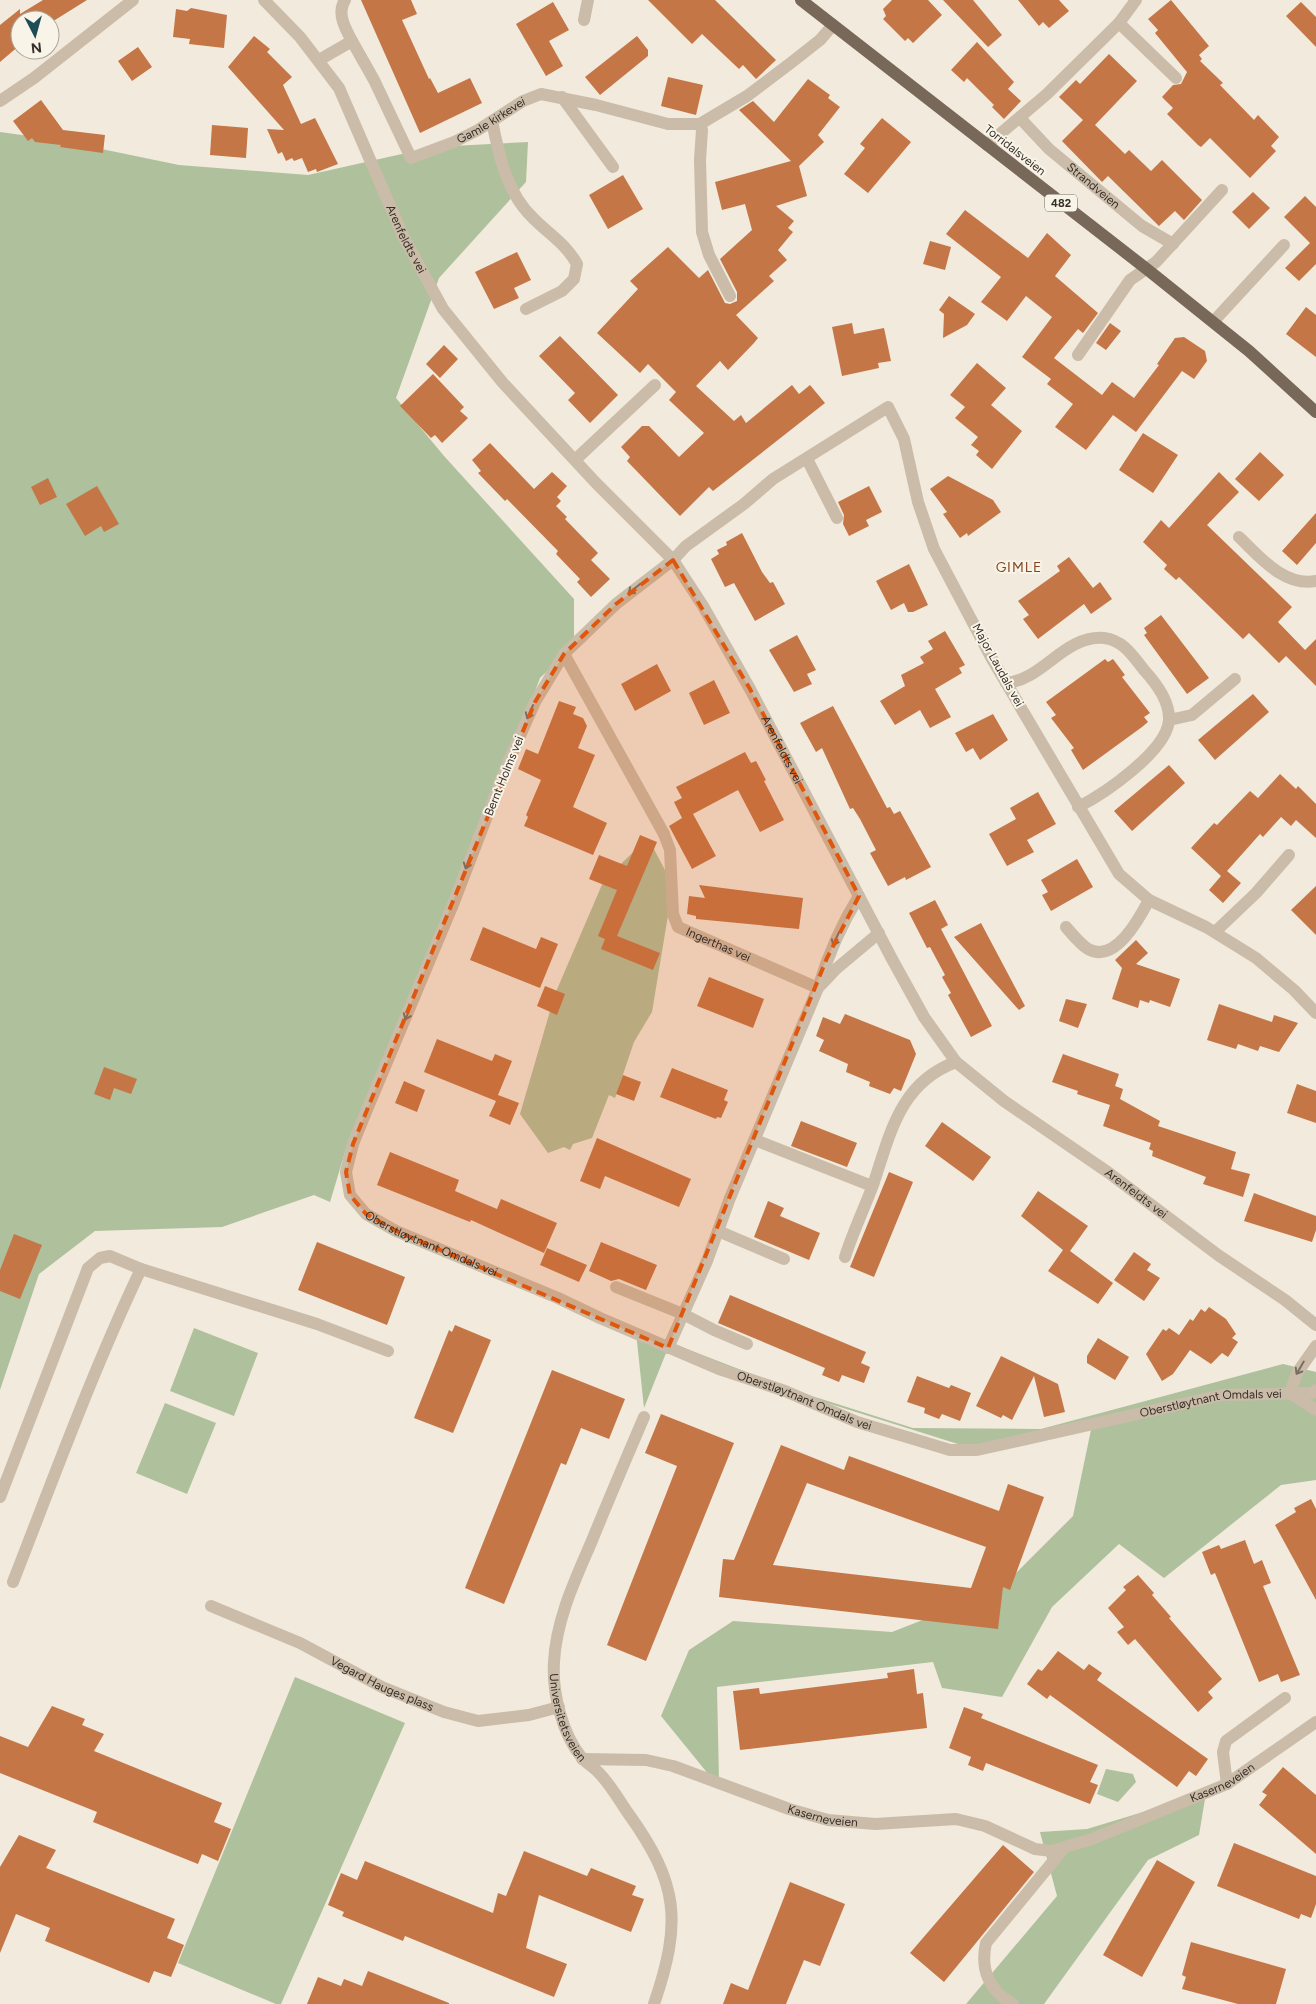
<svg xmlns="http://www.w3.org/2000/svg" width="1316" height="2004" viewBox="0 0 1316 2004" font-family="Figtree,sans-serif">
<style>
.green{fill:#afc09c}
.building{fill:#c47647;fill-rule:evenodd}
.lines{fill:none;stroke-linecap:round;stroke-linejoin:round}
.service{stroke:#cabca8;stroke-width:12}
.minor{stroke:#cabca8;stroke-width:12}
.tertiary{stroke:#cabca8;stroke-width:12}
.primary{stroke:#786859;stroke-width:12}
.oneway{stroke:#796e62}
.marked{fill:#df570d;fill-opacity:0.2;stroke:#df570d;stroke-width:4;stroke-dasharray:10 6;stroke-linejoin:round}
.labels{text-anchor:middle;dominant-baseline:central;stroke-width:4;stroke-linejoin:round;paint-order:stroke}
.shield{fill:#f9f4e8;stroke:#706962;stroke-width:1}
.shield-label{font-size:11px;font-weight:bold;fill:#362e28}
.street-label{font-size:12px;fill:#362e28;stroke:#f9f4e8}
.neighbourhood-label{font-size:14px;letter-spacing:1px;fill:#844622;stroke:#f9f4e8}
</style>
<rect width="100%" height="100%" fill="#f2eadc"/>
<path class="green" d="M0 132 58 140 179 165 308 175 433 147 528 142 526 182 439 278 396 398 444 456 574 599V646L540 678 483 831 346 1149 330 1202 314 1195 222 1227 95 1231 39 1274 0 1390Z
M648 838 673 885 652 1012 634 1042 615 1098 609 1095 592 1138 573 1144 570 1150 564 1147 548 1153 520 1114 555 994 604 880Z
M578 1307 793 1390 913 1428 1041 1429 1283 1364 1316 1372V1480L1281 1485 1164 1578 1119 1544 1052 1607 1002 1697 942 1688 933 1662 717 1687 719 1780 709 1775 661 1716 689 1650 733 1621 892 1632 999 1590 1073 1516 1092 1425 977 1450 719 1369 668 1348 644 1408 636 1332Z
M194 1328 258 1353 234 1416 170 1391Z
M165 1403 216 1423 187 1494 136 1473Z
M295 1677 405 1723 281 2004H276L178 1963Z
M1106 1769 1133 1774 1136 1782 1118 1802 1097 1794Z
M1206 1793 1199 1835 1148 1860 1044 2004H966L1057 1896 1040 1832 1087 1829Z"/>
<path class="building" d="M43 0H87L55 20H20V45L0 62V25L20 9V14Z
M361 0H411L417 14 402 20 429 79 430 78 438 93 470 78 482 103 420 133Z
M648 0H715L776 60 756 79 743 65 739 69 702 34 692 44Z
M892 0H928L942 15 913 43 908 38 905 41 883 19 886 16 883 9Z
M943 0H973L1002 35 988 47Z
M1018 0H1059L1069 11 1049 28 1043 22 1039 26Z
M1171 0 1209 46 1199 55 1202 59 1200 61 1223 83 1220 85 1254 120 1258 115 1279 137 1271 146 1276 151 1250 178 1210 138 1201 147 1198 145 1167 114 1173 108 1162 97 1173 85 1181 84 1187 72 1155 33 1158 30 1148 19Z
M553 2 569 30 549 41 563 66 546 76 516 24Z
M1301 2 1316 17V47L1286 16Z
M191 8 227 15 224 48 189 44 190 39 173 37 176 9 187 11Z
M254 36 270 49 267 52 292 77 283 85 301 124 315 118 338 164 317 172 316 169 308 172 302 158 294 161 292 158 286 161 282 152 278 154 267 129 284 130 228 67Z
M637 36 648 50V56L600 95 585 77Z
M977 42 1014 82 1008 89 1021 101 1004 119 992 107 994 105 967 78 964 82 951 70Z
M138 47 152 67 132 81 118 61Z
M1109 54 1137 81 1095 125 1125 154 1129 150 1151 171 1162 160 1202 200 1184 220 1175 211 1159 226 1108 176 1102 182 1062 141 1083 120 1059 97 1076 80 1080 84Z
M668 77 703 85 696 115 661 106Z
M808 79 830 95 828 98 840 107 818 135 824 142 799 166 807 196 776 206 794 221 788 228 793 232 778 250 787 260 769 276 774 281 736 315 758 338 754 343 728 370 720 361 696 386 734 421 741 415 746 423 792 385 799 394 810 385 825 403 713 491 709 487 680 516 627 461 630 457 621 447 642 426H649L679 457 704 433 669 400 676 392 648 364 640 373 597 333 638 289 630 281 668 247 699 278 708 270 725 303 730 304 737 301V292L720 259 752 230 745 204 722 210 715 182 791 161 739 110 753 101 774 122Z
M41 100 63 130 105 135 103 153 60 147 61 145 35 142 32 138 28 141 13 121Z
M882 118 911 142 868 193 844 174 865 148 860 144Z
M212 125 248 128 246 158 210 155Z
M623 175 643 209 608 229 589 195Z
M1253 192 1270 208 1249 229 1232 212Z
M1305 196 1316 207V264L1299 281 1285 268 1310 243 1284 217Z
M965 210 1028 258 1047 233 1071 255 1055 276 1098 313 1083 333 1078 329 1054 358 1102 395 1112 382 1134 398 1159 365 1157 364 1175 338 1184 337 1205 351 1207 361 1194 379 1182 371 1136 432 1113 415 1086 450 1055 427 1073 404 1047 384 1051 379 1022 357 1052 317 1026 296 1007 321 981 302 1001 277 946 234Z
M930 241 951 247 945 270 923 264Z
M517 252 531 280 514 288 519 298 494 309 475 272Z
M949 296 975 314 967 325 943 338 944 314 939 310Z
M1306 307 1316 315V357L1286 334Z
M852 323 854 334 884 328 891 361 878 363 879 368 842 376 832 327Z
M1110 323 1121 331 1106 350 1096 343Z
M560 336 618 395 590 423 568 400 575 393 539 356Z
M444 345 458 359 440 378 426 364Z
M977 363 1006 388 991 405 1022 431 992 469 976 455 979 451 971 445 978 437 955 418 965 407 950 395Z
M433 374 464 407 460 411 468 418 442 443 435 435 431 438 400 406Z
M1143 433 1178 455 1153 493 1119 470Z
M490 443 534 489 552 472 567 486 557 497 561 501 556 506 567 517 565 519 598 553 591 560 610 579 591 597 577 582 580 579 556 554 558 551 507 499 505 501 478 473 481 471 472 460Z
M1260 452 1284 475 1259 501 1235 479Z
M1219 472 1239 492 1207 525 1292 607 1278 622 1305 650 1316 639V686L1286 656 1279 663 1249 633 1243 639 1179 577 1176 580 1164 569 1167 565 1143 542 1161 520 1169 528Z
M948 476 993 500 1001 512 968 536 967 533 960 538 943 514 947 512 930 489Z
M48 478 57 497 40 505 31 487Z
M97 486 119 524 104 532 101 526 85 536 66 504Z
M869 486 882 512 866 520 869 526 849 536 843 524 844 515 838 502Z
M1316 513V543L1297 565 1282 551Z
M742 533 762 572 770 583 773 582 785 604 755 621 734 583 725 587 711 559 719 554 717 550 727 545 726 542Z
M1069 557 1093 588 1100 582 1112 599 1091 614 1084 604 1038 639 1023 619 1029 615 1018 601 1060 571 1057 566Z
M909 564 928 605 913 612H908L904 603 891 610 876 581Z
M1161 615 1209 678 1187 694 1144 635 1147 633 1144 628Z
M945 631 965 665 959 668 962 673 935 689 951 717 930 728 920 710 895 725 880 701 905 686 901 675 924 663 920 657 933 649 928 641Z
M797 635 816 670 807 674 812 684 794 692 769 650Z
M1105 659 1108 662 1113 659 1125 675 1122 677 1150 713 1144 717 1148 722 1142 727 1083 770 1071 750 1074 748 1051 718 1056 715 1046 702Z
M657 664 671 691 635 711 621 684Z
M714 680 730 713 704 725 689 693Z
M1253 694 1269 712 1215 760 1198 740Z
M559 701 576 707 573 714 583 718 587 726 578 748 595 755 573 807 607 823 593 855 524 826 528 817 526 815 541 780 518 769 526 749 538 754Z
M833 706 887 808 890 807 894 814 900 811 931 867 906 880 905 877 888 886 870 853 876 850 860 819 853 808 850 809 822 748 816 752 800 723Z
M993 714 1008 740 980 760 973 748 966 752 955 733Z
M745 752 751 763 756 761 766 780 764 781 784 820 760 832 738 790 693 814 716 856 692 869 669 826 682 818 674 802 682 798 676 787Z
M1169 765 1185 783 1132 831 1114 811Z
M1280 774 1296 789 1298 786 1316 804V838L1296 820 1291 826 1281 817 1263 837 1260 834 1227 871 1241 883 1223 903 1209 890 1221 876 1191 848 1214 823 1217 825 1250 791 1258 798Z
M1038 792 1056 824 1027 840 1034 852 1007 866 989 834 1016 819 1010 808Z
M640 835 657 842 617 936 660 953 653 970 601 949 605 939 598 936 617 890 589 879 599 855 627 866Z
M1077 859 1093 887 1051 911 1042 895 1048 892 1041 880Z
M699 885 803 898 799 929 696 919V916L687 914 689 896 705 898Z
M1316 886V935L1291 910Z
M935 900 948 925 941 929 992 1026 971 1037 948 995 951 993 942 977 945 975 930 947 927 948 909 913Z
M981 923 1025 1006 1019 1010 954 937Z
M483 927 536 949 541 937 558 944 540 988 470 960Z
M1136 940 1148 953 1136 964 1180 979 1170 1007 1150 1000 1149 1003 1140 1000 1138 1008 1112 999 1122 968 1115 960Z
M709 977 764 999 753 1028 697 1006Z
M545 986 565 994 557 1015 537 1006Z
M1066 999 1087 1004 1078 1028 1059 1021Z
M1219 1004 1272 1022 1274 1015 1298 1023 1279 1052 1260 1046 1258 1051 1238 1044 1236 1049 1207 1040Z
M845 1014 910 1040 916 1054 901 1091 894 1088 890 1094 869 1086 870 1082 846 1072 848 1064 819 1051 824 1040 816 1036 823 1017 840 1024Z
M437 1039 492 1061 495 1054 512 1061 498 1095 519 1103 510 1125 489 1116 496 1101 424 1072Z
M1063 1054 1119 1074 1115 1086 1123 1089 1120 1099 1160 1121 1158 1126 1236 1152 1231 1169 1250 1174 1243 1197 1203 1184 1206 1177 1152 1156 1153 1151 1149 1149 1151 1143 1103 1126 1110 1105 1077 1094 1078 1091 1052 1082Z
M104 1067 137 1079 131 1094 114 1088 110 1100 94 1094Z
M672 1068 728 1090 724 1100 728 1102 721 1118 717 1117 716 1119 660 1097Z
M623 1075 641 1082 634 1101 616 1094Z
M404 1081 425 1090 417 1112 395 1103Z
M1297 1084 1316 1091V1123L1287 1113Z
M801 1121 857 1143 847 1167 791 1146Z
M942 1122 991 1157 973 1181 925 1146Z
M597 1138 691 1179 679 1207 605 1176 600 1189 580 1181Z
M390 1152 459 1180 455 1191 497 1209 501 1199 557 1223 544 1253 471 1220 470 1222 377 1185Z
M889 1172 913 1182 874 1277 850 1267Z
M1038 1191 1088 1226 1070 1251 1113 1283 1098 1304 1048 1271 1063 1250 1021 1216Z
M1254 1193 1316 1216V1230L1312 1242 1244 1221Z
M768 1201 784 1208 780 1216 820 1233 809 1260 754 1237Z
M14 1234 42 1245 20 1299 0 1291V1270Z
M317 1242 405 1277 387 1325 298 1290Z
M601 1242 657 1265 646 1290 619 1279 611 1281 589 1271Z
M547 1248 587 1265 579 1282 540 1265Z
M1134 1252 1151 1264 1147 1270 1160 1278 1144 1301 1114 1280Z
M730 1295 866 1352 861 1363 870 1367 864 1383 842 1375 839 1382 822 1375 825 1368 718 1323Z
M1209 1307 1226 1319 1236 1334 1232 1338 1238 1342 1228 1357 1222 1353 1211 1364 1190 1350 1173 1374 1162 1381 1146 1354 1163 1329 1166 1331 1169 1328 1179 1335 1190 1319 1193 1321 1201 1309 1205 1312Z
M455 1325 491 1340 453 1433 414 1418 449 1330 452 1332Z
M1098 1338 1129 1357 1115 1380 1087 1363V1356Z
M1001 1356 1058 1384 1065 1412 1044 1417 1034 1376 1012 1420 1003 1415 1001 1418 976 1406Z
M552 1370 625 1399 609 1439 581 1428 566 1465 561 1463 504 1604 465 1588Z
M917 1376 949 1388 951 1385 971 1393 960 1421 942 1414 939 1419 924 1413 925 1408 907 1402Z
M661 1414 734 1443 646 1661 607 1645 677 1466 645 1453Z
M781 1445 844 1470 849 1456 999 1511 1008 1484 1044 1497 1010 1590 1003 1587 998 1629 719 1597 723 1559 734 1560ZM807 1483 986 1547 971 1588 773 1565Z
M1311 1499 1316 1509V1600L1275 1525 1296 1512 1294 1508Z
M1245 1540 1254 1564 1262 1560 1271 1583 1263 1586 1300 1675 1281 1682 1278 1674 1259 1682 1215 1573 1211 1575 1202 1552 1219 1545 1221 1549Z
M1138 1575 1154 1593 1152 1595 1171 1617 1169 1618 1222 1679 1208 1692 1213 1698 1198 1712 1135 1639 1128 1645 1117 1632 1124 1627 1108 1608 1126 1590 1123 1587Z
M1058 1651 1084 1670 1089 1664 1102 1673 1097 1680 1208 1759 1196 1776 1189 1771 1177 1787 1050 1695 1047 1699 1027 1684 1038 1669 1042 1671Z
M914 1669 917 1694 923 1693 927 1728 740 1750 733 1691 759 1688 760 1694 888 1678 887 1673Z
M52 1706 85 1719 82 1725 104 1734 94 1751 222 1803 214 1822 231 1829 218 1861 202 1854 198 1864 93 1822 97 1812 0 1773V1736L28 1747Z
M964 1707 983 1714 981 1718 1098 1765 1090 1782 1098 1785 1090 1804 986 1763 983 1771 968 1765 971 1757 949 1748Z
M1283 1767 1316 1795V1854L1259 1805 1267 1795 1262 1792Z
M19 1835 56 1850 46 1868 175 1919 167 1938 184 1945 171 1977 154 1971 149 1983 45 1941 50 1928 16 1914 0 1953V1867Z
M1234 1843 1316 1876V1904L1311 1918 1301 1914 1299 1919 1217 1886Z
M1003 1845 1034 1872 944 1982 910 1953Z
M524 1851 587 1876 591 1868 636 1886 632 1895 644 1899 631 1932 539 1895 526 1948 567 1964 554 1997 405 1936 403 1941 342 1916 344 1912 328 1905 341 1873 357 1880 365 1861 493 1913 498 1893 506 1896Z
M1157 1860 1195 1882 1142 1977 1103 1955Z
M790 1882 845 1904 820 1966 804 1960 786 2004H723L731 1983 748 1990Z
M1191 1942 1286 1969 1276 2004H1238L1182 1989 1186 1977 1182 1975Z
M368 1971 449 2003V2004H307L318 1977 341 1986 344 1979 362 1986Z"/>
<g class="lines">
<g class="service">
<path d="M345 0C336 13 346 30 352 41"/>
<path d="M584 20 588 0"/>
<path d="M1119 23 1176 78"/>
<path d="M562 97 613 167"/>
<path id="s1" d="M1020 118 1049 149 1142 226 1173 244"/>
<path d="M492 121C499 156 507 194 534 219 550 235 566 244 577 264L574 279 562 291 526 309"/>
<path d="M1213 322 1284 245"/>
<path d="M1078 355 1130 280 1156 262 1222 190"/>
<path d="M807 459 837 518"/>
<path d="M575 460 655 385"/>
<path d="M1239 537C1260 557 1284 587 1316 581"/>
<path d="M1006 683C1043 680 1064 635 1104 638 1123 640 1133 656 1144 670 1156 683 1170 701 1169 720 1167 751 1104 794 1078 807"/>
<path d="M1169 720 1192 715 1235 679"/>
<path id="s2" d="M664 834 670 850 673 914 678 927 818 988"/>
<path d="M1215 932 1256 893 1289 855"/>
<path d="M755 1140 872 1186"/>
<path d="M718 1231 784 1259"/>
<path d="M845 1257C853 1232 864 1209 873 1185 890 1135 899 1083 956 1062"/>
<path d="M616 1287 683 1314 714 1330 747 1344"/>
<path d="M0 1497 88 1268 100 1258 110 1256 141 1269 317 1324 388 1351"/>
<path d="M13 1582C54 1477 93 1370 141 1269"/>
<path id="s3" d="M211 1606 300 1643 382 1687 444 1712 478 1721 529 1715 559 1707"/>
<path id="s4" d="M582 1759 646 1760 673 1766 789 1809 828 1820 875 1824 956 1819 985 1826 1035 1849 1052 1851 1092 1839 1227 1784 1316 1722"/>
<path d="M1227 1784 1223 1752 1226 1741 1285 1698"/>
<path d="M1013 2004C989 1991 980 1969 986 1943L1064 1848"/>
</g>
<g class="minor">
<path id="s5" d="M319 60 352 41 374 80 411 158 454 142 478 130 523 101 541 94 596 105 668 124H700L747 96 792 62 820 40 833 25"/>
<path d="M700 124 702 130 700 160 702 232 709 255 730 296"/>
<path d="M987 145 1047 94 1119 23 1136 0"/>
<path d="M564 654 664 834"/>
<path d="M1066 927C1072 934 1080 944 1088 949 1115 964 1139 919 1149 900"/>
<path d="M821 985 836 969 879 933"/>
<path id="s6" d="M1316 1013 1294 990 1256 958 1206 927 1149 900 1119 874 992 659 934 549 918 502 904 439 888 407 773 479 744 504 686 546 673 560 616 604 564 654 535 702 506 767 452 907 366 1112 353 1144 346 1172 350 1195 366 1214 396 1231 558 1298 600 1318 719 1369 785 1391 857 1422 950 1450H977L1222 1395 1312 1393 1316 1390"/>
<path d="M668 1348 707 1261 730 1198 818 988C828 955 841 925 859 896"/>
<path d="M1290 1393 1297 1373 1316 1346"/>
<path d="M1290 1393 1316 1410"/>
<path id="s7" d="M644 1417C626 1459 608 1501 591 1543 575 1580 556 1620 554 1662 552 1692 562 1734 582 1758 587 1764 594 1767 599 1773 610 1784 619 1800 628 1813 679 1884 682 1922 654 2004"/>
</g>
<g class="tertiary">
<path id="s8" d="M264 0 300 37 339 88 403 236 443 309 503 383 596 483 673 560 703 606 750 689 892 959 924 1017 956 1062 1004 1101 1109 1173 1218 1255 1285 1300 1316 1325"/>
<path d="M0 101 34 78 133 0"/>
</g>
<path class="primary" d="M801 0 1148 270 1249 351 1316 412"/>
</g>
<defs><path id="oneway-shaft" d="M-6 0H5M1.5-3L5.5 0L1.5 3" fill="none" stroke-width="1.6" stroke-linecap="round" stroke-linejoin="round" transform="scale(1.25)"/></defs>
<g class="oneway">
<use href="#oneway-shaft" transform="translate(634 589) rotate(140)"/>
<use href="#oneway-shaft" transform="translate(530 712) rotate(114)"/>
<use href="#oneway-shaft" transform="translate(468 862) rotate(110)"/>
<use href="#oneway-shaft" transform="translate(836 939) rotate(114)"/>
<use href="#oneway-shaft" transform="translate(408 1013) rotate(112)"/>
<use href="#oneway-shaft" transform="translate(1300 1368) rotate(120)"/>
</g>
<path class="marked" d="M673 560 750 689 859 896 827 958 668 1348 396 1231 366 1214 350 1195 346 1172 353 1144 535 702 564 654 616 604Z"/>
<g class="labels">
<rect class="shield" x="1045" y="194.5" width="32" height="17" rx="4"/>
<g class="shield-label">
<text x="1061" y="203">482</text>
</g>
<g class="street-label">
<text stroke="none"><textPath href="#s5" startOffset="258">Gamle kirkevei</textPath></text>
<text transform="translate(1015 150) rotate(38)">Torridalsveien</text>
<text stroke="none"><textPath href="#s1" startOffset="100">Strandveien</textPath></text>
<text stroke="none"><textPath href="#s8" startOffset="281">Arenfeldts vei</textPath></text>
<text transform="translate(998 665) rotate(61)">Major Laudals vei</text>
<text stroke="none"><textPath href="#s8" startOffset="920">Arenfeldts vei</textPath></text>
<text transform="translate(504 776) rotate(-68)">Bernt Holms vei</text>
<text stroke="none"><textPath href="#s2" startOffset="139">Ingerthas vei</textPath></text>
<text stroke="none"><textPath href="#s8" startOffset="1501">Arenfeldts vei</textPath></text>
<text stroke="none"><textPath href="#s6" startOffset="1859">Oberstløytnant Omdals vei</textPath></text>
<text stroke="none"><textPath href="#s6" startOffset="2264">Oberstløytnant Omdals vei</textPath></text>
<text stroke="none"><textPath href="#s6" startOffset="2684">Oberstløytnant Omdals vei</textPath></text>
<text stroke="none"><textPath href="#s3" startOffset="188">Vegard Hauges plass</textPath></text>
<text stroke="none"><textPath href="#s7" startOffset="320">Universitetsveien</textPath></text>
<text stroke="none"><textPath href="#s4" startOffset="670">Kaserneveien</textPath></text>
<text stroke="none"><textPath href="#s4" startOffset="250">Kaserneveien</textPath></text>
</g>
<g class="neighbourhood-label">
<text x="1019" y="567">GIMLE</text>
</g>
</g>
<g transform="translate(35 35) rotate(174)"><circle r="24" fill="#f9f4e8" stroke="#aba59b"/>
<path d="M0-4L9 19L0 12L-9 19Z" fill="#1e4c57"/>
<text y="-8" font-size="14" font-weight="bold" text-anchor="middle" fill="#362e28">N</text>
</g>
</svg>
